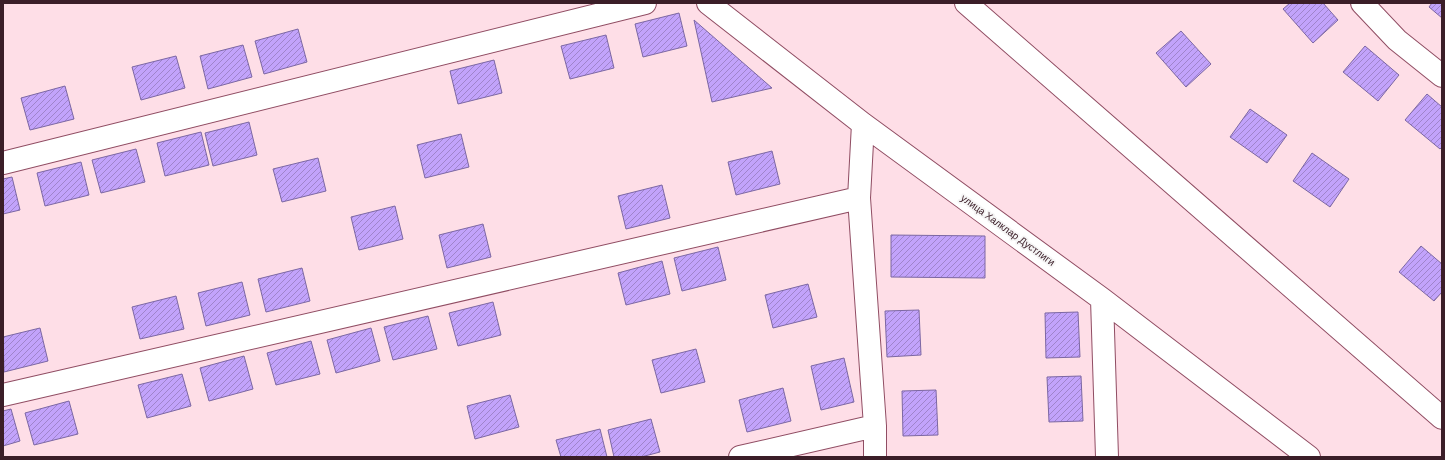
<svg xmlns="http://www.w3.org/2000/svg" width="1445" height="460" viewBox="0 0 1445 460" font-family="'Archivo Narrow',sans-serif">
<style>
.building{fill:url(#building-hatch);stroke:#7c67a3}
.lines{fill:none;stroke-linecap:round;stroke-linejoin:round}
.minor-casing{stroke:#904d63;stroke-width:24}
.minor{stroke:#fff;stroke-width:22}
.labels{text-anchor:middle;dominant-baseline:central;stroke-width:3.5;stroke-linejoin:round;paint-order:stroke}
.street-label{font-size:10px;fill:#3b1e28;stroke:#f5f5f5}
</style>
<defs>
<pattern id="building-hatch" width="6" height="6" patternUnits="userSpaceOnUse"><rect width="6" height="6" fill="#c2a3fb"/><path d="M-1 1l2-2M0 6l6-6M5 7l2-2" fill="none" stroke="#9f84cb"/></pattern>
</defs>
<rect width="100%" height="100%" fill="#fedee7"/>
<path class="building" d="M1290 3H1323L1338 20 1313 43 1283 9Z
M1432 3H1442V18L1429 7Z
M679 13 687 46 643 57 635 24Z
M694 20 772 88 712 102Z
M298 29 307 62 264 74 255 41Z
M1181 31 1211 64 1186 87 1156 53Z
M606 35 614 68 570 79 561 46Z
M243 45 252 77 208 89 200 56Z
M1365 46 1399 75 1378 101 1343 72Z
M176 56 185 88 141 100 132 67Z
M494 60 502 93 458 104 450 71Z
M65 86 74 119 30 130 21 98Z
M1427 94 1442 107V147L1440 149 1405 120Z
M1250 109 1287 135 1267 163 1230 137Z
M249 122 257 155 213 166 205 133Z
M201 132 209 165 165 176 157 143Z
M461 134 469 167 425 178 417 145Z
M136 149 145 182 101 193 92 160Z
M772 151 780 184 736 195 728 162Z
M1312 153 1349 179 1330 207 1293 181Z
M318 158 326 191 282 202 273 169Z
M81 162 89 195 45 206 37 173Z
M12 177 20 210 3 214V179Z
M662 185 670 218 626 229 618 196Z
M395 206 403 239 359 250 351 217Z
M483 224 491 257 447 268 439 235Z
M891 235 985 236V278L891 277Z
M1421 246 1442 264V292L1434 301 1399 272Z
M718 247 726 280 682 291 674 258Z
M662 261 670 294 626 305 618 273Z
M302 268 310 301 266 312 258 279Z
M242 282 250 315 206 326 198 293Z
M808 284 817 317 773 328 765 295Z
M176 296 184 329 140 339 132 307Z
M493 302 501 335 458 346 449 313Z
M919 310 921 355 887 357 885 311Z
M1078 312 1080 357 1046 358 1045 313Z
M428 316 437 349 393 360 384 327Z
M40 328 48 361 4 372 3 337Z
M371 328 380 361 336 373 327 340Z
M311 341 320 374 276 385 267 353Z
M696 349 705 382 661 393 652 360Z
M244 356 253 389 209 401 200 368Z
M844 358 854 402 821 410 811 366Z
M182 374 191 406 147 418 138 385Z
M1081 376 1083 421 1049 422 1047 377Z
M783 388 791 421 747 432 739 400Z
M936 390 938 435 903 436 902 391Z
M510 395 519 427 475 439 467 406Z
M69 401 78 434 34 445 25 413Z
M11 409 20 441 3 446V411Z
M651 419 660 452 641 457H614L608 430Z
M600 429 607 457H561L556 440Z"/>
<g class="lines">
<g class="minor-casing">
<path id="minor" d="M708 3 863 124 1102 299 1309 457
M966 3 1442 418
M1362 3 1397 40 1442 76
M863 124 859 198 875 426V457
M3 163 645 3
M1102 299 1107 457
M3 395 859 198
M740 457 875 426"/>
</g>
<use href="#minor" class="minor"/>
</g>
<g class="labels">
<g class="street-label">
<text transform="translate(1008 230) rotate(36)">улица Халклар Дустлиги</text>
</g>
</g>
<rect width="1445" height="460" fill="none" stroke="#3b1e28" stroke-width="8"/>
</svg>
